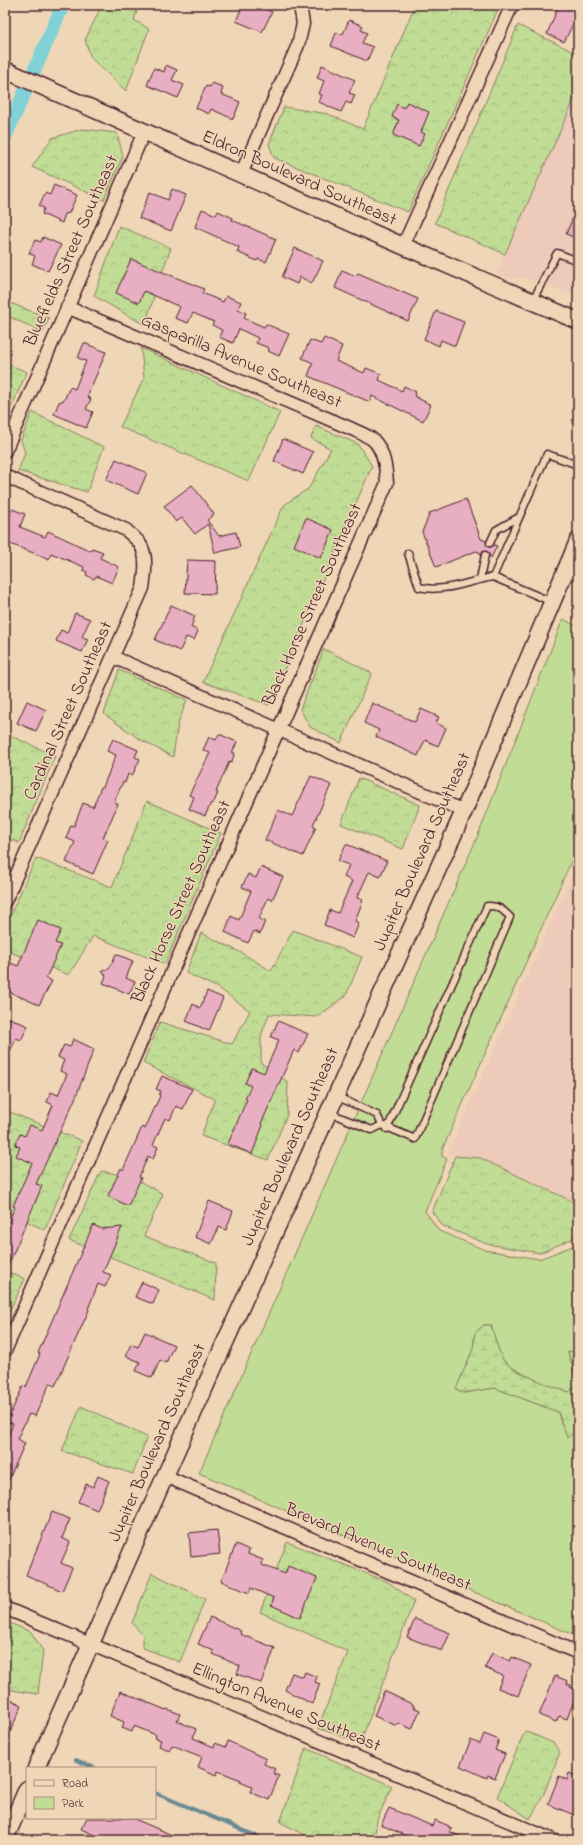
<svg xmlns="http://www.w3.org/2000/svg" width="583" height="1845" viewBox="0 0 583 1845" font-family="'Indie Flower',sans-serif">
<style>
.built{fill:#edcaba}
.green{fill:#c1dd95;stroke:#867e60}
.forest{fill:url(#forest-crowns);stroke:#867e60}
.wetland{fill:url(#wetland-marsh);stroke:#867e60}
.lines{fill:none;stroke-linecap:round;stroke-linejoin:round}
.stream{stroke:#6b8a92;stroke-width:4}
.canal{stroke:#81d2d7;stroke-width:14}
.building{fill:#e8afc2;stroke:#4a1f2b}
.service-casing{stroke:#4a1f2b;stroke-width:9}
.minor-casing{stroke:#4a1f2b;stroke-width:15}
.tertiary-casing{stroke:#4a1f2b;stroke-width:19}
.service{stroke:#efd6b6;stroke-width:6}
.minor{stroke:#efd6b6;stroke-width:12}
.tertiary{stroke:#efd6b6;stroke-width:16}
.labels{text-anchor:middle;dominant-baseline:central;stroke-width:3;stroke-linejoin:round;paint-order:stroke}
.street-label{font-size:18px;fill:#4a1f2b;stroke:#efd6b6}
</style>
<defs>
<pattern id="forest-crowns" width="20" height="18" patternUnits="userSpaceOnUse"><rect width="20" height="18" fill="#c1dd95"/><path d="M2 6a3 3 0 1 1 6 0M12 15a3 3 0 1 1 6 0" fill="none" stroke="#a7bd81"/></pattern>
<pattern id="wetland-marsh" width="20" height="14" patternUnits="userSpaceOnUse"><rect width="20" height="14" fill="#c1dd95"/><path d="M1 5h8M5 5V1M11 12h8M15 12V8" fill="none" stroke="#a7bd81"/></pattern>
</defs>
<rect width="100%" height="100%" fill="#efd6b6"/>
<filter id="ink" filterUnits="userSpaceOnUse"><feTurbulence type="fractalNoise" baseFrequency=".025" numOctaves="2"/><feDisplacementMap in="SourceGraphic" scale="8" xChannelSelector="R" yChannelSelector="G"/><feConvolveMatrix kernelMatrix="1 2 1 2 8 2 1 2 1" color-interpolation-filters="sRGB"/></filter>
<g filter="url(#ink)">
<path class="built" d="M578 91V297L525 278H510L496 273Z
M578 862V1211L448 1153Z"/>
<path class="green" d="M563 619 578 627V846L442 1150V1156L447 1159 425 1211 439 1231 485 1250 539 1259 578 1244V1352L574 1351 568 1352 578 1384 569 1392C552 1387 516 1373 504 1361 499 1355 494 1334 491 1325H484L475 1333 473 1349 456 1389 464 1393 495 1388 558 1412 561 1424 578 1428V1637L199 1473 479 833Z"/>
<path class="forest" d="M102 5H139L134 20 149 29 126 91 91 58 85 40Z
M415 5H500L408 212 274 158 269 144 284 107 328 114 363 129Z
M518 25 578 54V91L505 254 435 223Z
M82 129 117 133 123 156 104 200 32 167 52 138Z
M119 226 171 248 163 269 145 325 94 296Z
M5 301 49 318 43 332 5 315Z
M141 348 280 412 249 481 120 427 144 378Z
M5 363 27 372 5 421Z
M32 412 104 447 87 492 18 471 25 453 21 440Z
M316 426 358 444 372 466 269 705 203 682 284 505 309 488 331 449 311 438Z
M324 649 372 673 341 743 310 727 300 709Z
M119 670 187 700 178 723 173 757 141 740 104 714Z
M5 733 55 756 19 843 5 837Z
M359 778 420 805 403 849 341 824Z
M147 801 221 833 165 964 93 936 69 975 5 950V927L36 858 112 887Z
M293 930 362 957 346 996 317 1017 269 1014 261 1036V1063L288 1082 287 1115 268 1160 201 1136 215 1099 143 1063 160 1022 232 1044 250 1011 220 989 186 973 201 933 242 953 271 971Z
M5 1110 82 1141 45 1230 5 1211Z
M455 1156 480 1158 578 1204V1236L540 1253 487 1244 443 1226 432 1212Z
M101 1171 132 1177 163 1194 144 1236 216 1263 215 1300 69 1240Z
M5 1271 25 1279 5 1320Z
M81 1406 147 1437 133 1474 62 1451Z
M287 1542 388 1582 414 1601 360 1743 318 1728 348 1652 260 1612Z
M152 1573 205 1599 180 1662 143 1648V1635L132 1623Z
M5 1621 31 1632 43 1651 38 1694 5 1689Z
M525 1731 553 1743 560 1752 543 1796 530 1819 497 1797Z
M306 1748 392 1786 377 1820 374 1840H315L280 1822Z"/>
<path class="wetland" d="M484 1325H491C494 1334 499 1355 504 1361 515 1373 553 1387 569 1392L578 1384V1428L567 1438 558 1412 495 1388 463 1393 456 1389 473 1349 475 1333Z
M574 1351 578 1352V1383L568 1352Z"/>
<g class="lines">
<path class="stream" d="M76 1760 95 1768
M155 1793 266 1840"/>
<path class="canal" d="M5 137 63 5"/>
</g>
<path class="building" d="M243 5H256L272 12 262 32 236 21Z
M559 5H578V14L564 42 547 34Z
M349 20 363 26 361 30 367 33 362 43 373 47 367 61 331 46 336 33 343 34Z
M166 65 177 70 172 80 184 85 178 98 147 85 154 68 164 72Z
M322 65 355 80 349 93 355 95 351 104 346 102 341 112 319 102 322 95 319 94 324 81 317 78Z
M212 83 223 87 221 94 240 102 233 119 211 109 209 114 196 108 206 86 210 87Z
M407 102 429 112 421 132 425 134 419 146 393 135 399 120 392 117 397 104 404 108Z
M54 185 77 195 69 213 65 214 62 223 42 214 44 208 39 206 45 193 50 195Z
M172 189 186 195 171 231 139 218 150 192 168 200Z
M578 206V239L566 234Z
M202 209 216 215 218 211 233 218 232 220 276 239 266 262 258 259 257 261 237 252 239 247 195 227Z
M43 237 61 245 48 271 32 264 35 256 29 253 35 240 41 242Z
M295 248 323 261 312 283 300 277 297 284 282 277Z
M131 259 204 289 202 293 223 302 226 296 241 302 238 309 246 313 244 318 264 327 266 324 289 334 279 356 268 351 269 348 256 343 258 338 239 329 233 343 219 337 222 330 212 325 214 322 193 313 188 323 175 318 180 307 144 291 139 303 116 293Z
M342 270 356 276 358 273 418 299 408 321 335 288Z
M436 311 464 322 455 346 441 340 439 346 424 339Z
M324 338 342 346 336 361 364 373 366 368 381 374 379 380 402 391 404 386 416 392 414 396 431 405 423 421 372 396 370 402 308 376 313 363 302 358 310 340 321 344Z
M84 343 106 352 87 397 91 399 86 409 93 412 86 428 54 414 59 402 64 400 70 387 75 389 86 361 78 358Z
M283 439 313 452 303 474 274 461Z
M116 459 147 473 138 494 106 480Z
M192 485 214 514 207 520 219 536 236 532 240 547 215 553 208 524 195 534 182 518 176 522 164 506Z
M466 499 481 539 486 541 488 547H491L494 545 497 546 491 558 486 551 481 553 476 551 436 567 422 532 430 513Z
M12 509 25 514 20 527 45 537 48 531 91 551 92 548 103 552 100 558 119 567 112 583 96 576 94 579 86 575 87 572 83 570 84 567 51 553 49 559 5 542V525Z
M306 518 333 530 321 558 294 546Z
M187 560 216 561 215 594 185 593Z
M171 605 195 616 191 627 198 631 194 640 186 637 180 651 155 640Z
M75 613 90 619 82 637 88 639 82 652 56 641 61 630 67 633Z
M27 701 46 710 36 731 17 723Z
M372 703 415 722 421 709 439 717 436 723 446 728 438 746 425 740 418 756 376 737 379 730 364 723Z
M219 734 237 742 232 753H235L231 763 229 762 216 792 218 793 213 804 211 803 205 816 189 809 194 797 189 795 210 753 203 750 209 737 216 740Z
M113 739 138 750 135 757 140 759 132 776 128 774 125 783 123 782 114 802 118 804 103 838 108 840 93 874 66 862 75 842 66 838 71 825 74 826 83 803 93 807 101 787H103L116 755 107 751Z
M311 776 331 785 313 825 316 827 303 856 265 840 278 810 292 816Z
M346 844 387 861 380 877 369 872 357 898 363 900 355 921 359 923 353 938 324 925 330 910 338 913 352 881 344 877 349 865 338 861Z
M261 867 283 877 272 900 268 898 259 919 265 921 260 934 254 931 248 943 225 932 231 916 239 920 251 891 242 887 248 874 256 878Z
M38 920 61 930 55 943 61 945 46 978 52 981 39 1005 5 990V977L11 963 18 966Z
M116 954 133 961 126 978 135 982 129 994 103 983 106 976 102 970 109 969Z
M207 991 223 998 209 1031 186 1021 193 1004 200 1008Z
M5 1016 28 1026 21 1040 16 1038 5 1063Z
M278 1021 308 1034 299 1053 294 1050 261 1124 263 1125 252 1154 228 1144 247 1099 245 1098 251 1086 245 1083 252 1068 264 1073 279 1040 271 1037Z
M73 1039 94 1049 75 1099 36 1184 42 1186 5 1273V1230L15 1207 13 1206 32 1163 16 1156 20 1147 15 1145 20 1134 25 1136 30 1125 42 1130 53 1105 47 1102 51 1092 58 1095 67 1074 60 1071 64 1060 58 1057 64 1045 70 1047Z
M162 1076 192 1089 183 1109 176 1106 170 1120 165 1118 153 1145 158 1147 153 1159 148 1156 139 1177 141 1178 128 1206 108 1196 121 1168 123 1170 142 1127 145 1129 160 1096 159 1095 161 1091 156 1089Z
M209 1201 233 1211 226 1230 219 1227 211 1244 195 1237Z
M93 1225 102 1229 122 1227 103 1272 111 1275 105 1287 98 1284 88 1309 89 1310 55 1386 50 1383 35 1416 29 1414 17 1439 25 1443 5 1488V1443L13 1424 7 1421 23 1386 26 1387 40 1354 38 1353Z
M142 1282 159 1290 153 1304 135 1297Z
M145 1332 174 1345 166 1363 160 1360 152 1378 136 1371 140 1362 126 1356 131 1344 138 1347Z
M98 1476 109 1481 97 1510 78 1502 86 1484 93 1487Z
M52 1512 70 1519 62 1538 70 1542 61 1563 72 1568 62 1591 26 1575Z
M217 1530 220 1554 191 1557 189 1533Z
M236 1544 249 1550 248 1554 263 1560 262 1565 285 1574 288 1566 317 1578 300 1618 271 1605 274 1598 251 1588 249 1593 221 1581Z
M210 1617 241 1631 240 1634 275 1648 261 1683 237 1674 240 1666 213 1654 214 1651 198 1644Z
M415 1619 450 1633 442 1651 407 1637Z
M492 1653 510 1661 512 1657 531 1665 518 1696 498 1688 503 1676 485 1668Z
M305 1672 317 1677 315 1682 320 1684 312 1704 285 1690 292 1673 303 1677Z
M555 1676 568 1681 567 1684 571 1685 570 1687 578 1690 567 1719 559 1716 556 1722 539 1715Z
M120 1691 166 1710 167 1709 180 1714 177 1721 196 1729 193 1738 214 1747 215 1743 226 1747 228 1741 266 1759 264 1764 275 1769 273 1773 279 1776 269 1800 250 1792 252 1787 240 1782 241 1780 218 1771 216 1775 198 1767 202 1757 172 1745 169 1750 159 1746 161 1740 155 1738 156 1735 134 1726 132 1732 122 1728 124 1722 110 1716Z
M384 1691 414 1705 413 1707 420 1710 412 1729 398 1723 397 1726 374 1716Z
M5 1697 22 1705 5 1743Z
M484 1734 499 1740 495 1750 505 1754 495 1778 488 1775 487 1778 460 1766 471 1740 480 1744Z
M569 1773 578 1777V1807L574 1815 548 1804 559 1776 567 1780Z
M389 1808 432 1826 435 1820 449 1826 448 1827 452 1829 450 1832 469 1840H416L381 1825Z
M87 1818H132L184 1840H106L81 1829Z"/>
<g class="lines">
<g class="service-casing">
<path id="service" d="M533 300 557 253 578 261
M490 543 496 530 519 517
M408 553 419 587C444 593 468 581 493 577
M565 572 578 578
M480 579 485 555
M552 602 493 577 547 454 578 465
M336 1096 377 1115 382 1125 415 1139 510 917C503 910 498 905 487 906L387 1129
M330 1113 372 1130 382 1125"/>
</g>
<g class="minor-casing">
<path id="minor" d="M241 174 298 45 303 24 300 5
M403 246 512 5
M5 451 144 132
M5 476 126 530C130 534 137 539 140 544 148 556 145 574 143 588L5 901
M113 657 464 811
M5 1351 387 483C386 469 384 449 372 439 366 435 358 432 352 429L67 307
M165 1476 578 1653
M5 1608 553 1840"/>
</g>
<g class="tertiary-casing">
<path id="tertiary" d="M5 70 403 246 578 321
M36 1768 165 1476 464 811 578 541
M5 1839 27 1789"/>
</g>
<use href="#service" class="service"/>
<use href="#minor" class="minor"/>
<use href="#tertiary" class="tertiary"/>
</g>
</g>
<g class="labels">
<g class="street-label">
<text transform="translate(299 179) rotate(24)">Eldron Boulevard Southeast</text>
<text transform="translate(72 251) rotate(-66)">Bluefields Street Southeast</text>
<text transform="translate(241 362) rotate(23)">Gasparilla Avenue Southeast</text>
<text transform="translate(313 605) rotate(-66)">Black Horse Street Southeast</text>
<text transform="translate(69 711) rotate(-66)">Cardinal Street Southeast</text>
<text transform="translate(423 852) rotate(-66)">Jupiter Boulevard Southeast</text>
<text transform="translate(182 902) rotate(-66)">Black Horse Street Southeast</text>
<text transform="translate(291 1147) rotate(-66)">Jupiter Boulevard Southeast</text>
<text transform="translate(158 1443) rotate(-66)">Jupiter Boulevard Southeast</text>
<text transform="translate(378 1548) rotate(23)">Brevard Avenue Southeast</text>
<text transform="translate(286 1708) rotate(23)">Ellington Avenue Southeast</text>
</g>
</g>
<rect width="583" height="1845" fill="none" stroke="#efd6b6" stroke-width="20"/>
<rect x="10" y="10" width="563" height="1825" fill="none" stroke="#4a1f2b" stroke-width="1.5" filter="url(#ink)"/>
<rect x="26" y="1767" width="130" height="52" fill="#efd6b6" stroke="#ad8d7e"/>
<rect x="34" y="1780" width="20" height="6" fill="#efd6b6" stroke="#ad8d7e"/>
<text x="62" y="1787" font-size="12" fill="#4a1f2b">Road</text>
<rect x="34" y="1797" width="20" height="12" fill="#c1dd95" stroke="#ad8d7e"/>
<text x="62" y="1807" font-size="12" fill="#4a1f2b">Park</text>
</svg>
